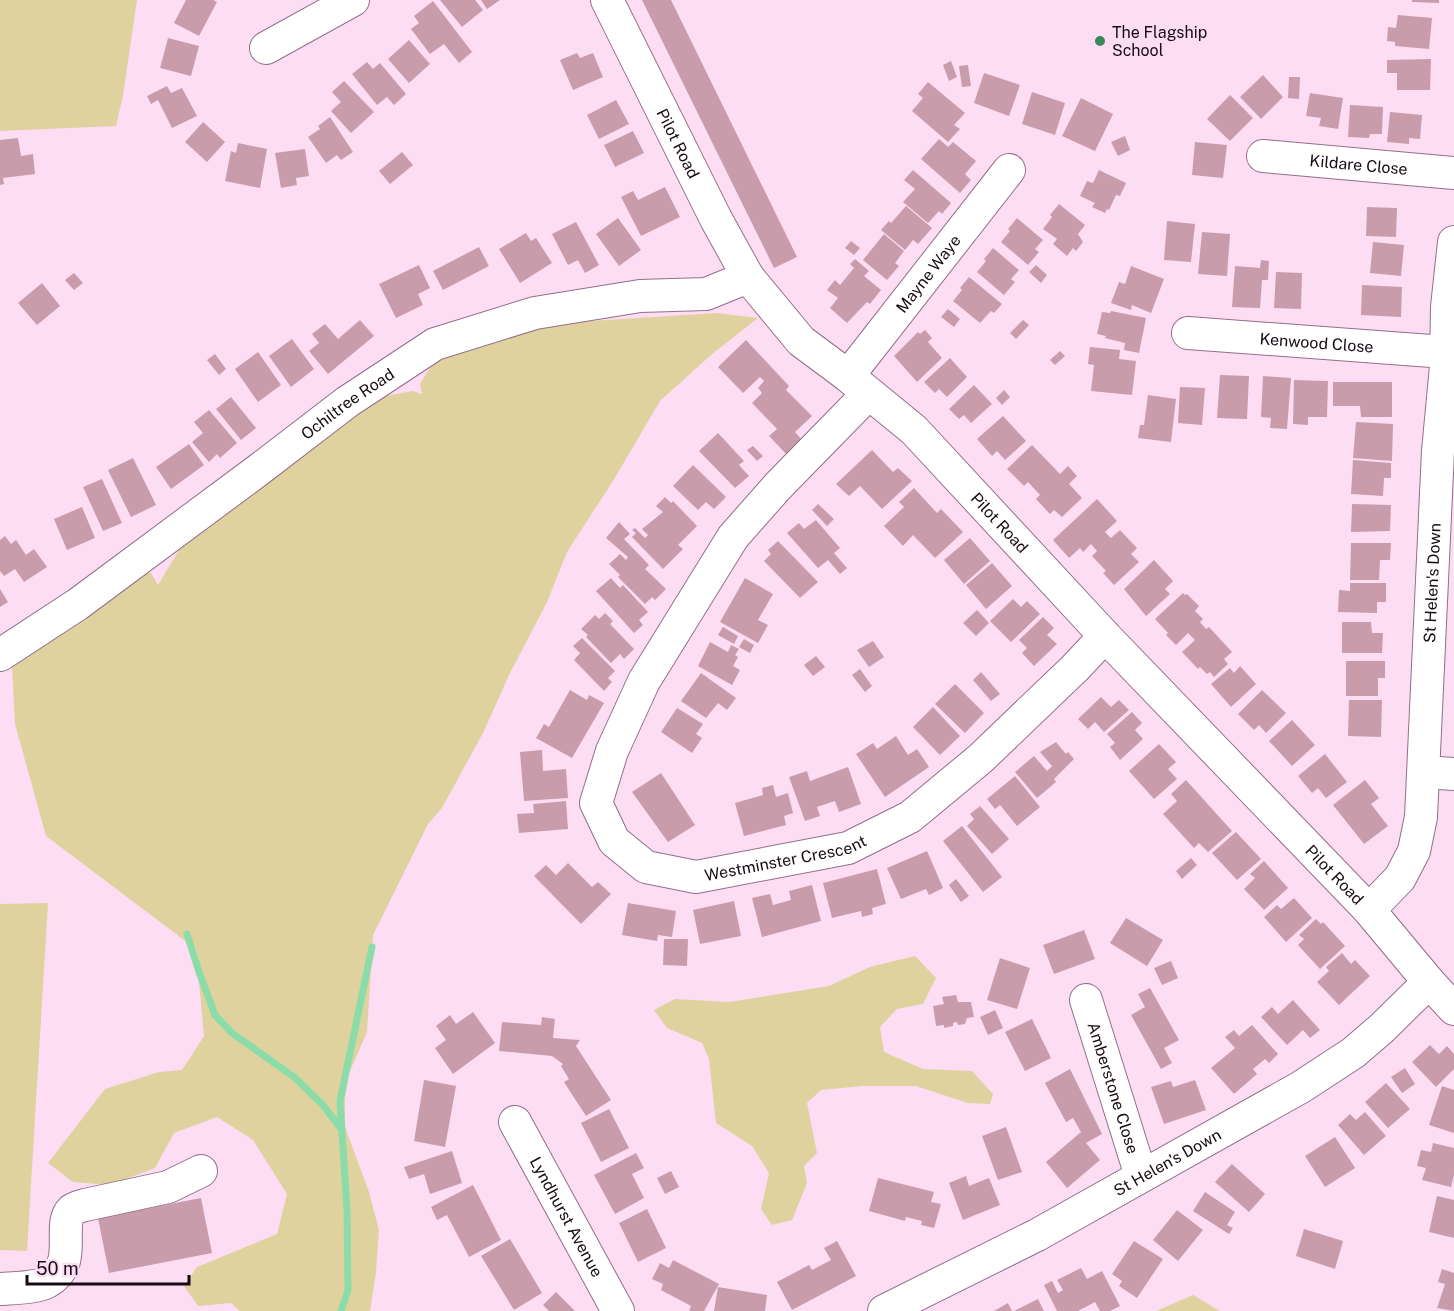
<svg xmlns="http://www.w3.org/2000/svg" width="1454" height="1311" viewBox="0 0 1454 1311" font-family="'Public Sans',sans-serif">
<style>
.green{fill:#dfd29f}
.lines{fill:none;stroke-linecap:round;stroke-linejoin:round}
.stream{stroke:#8cdcaa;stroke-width:7}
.building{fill:#c99cac}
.minor-casing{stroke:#926f89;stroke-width:34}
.minor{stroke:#fff;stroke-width:32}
.poi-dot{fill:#37895a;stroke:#fdddf4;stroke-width:2}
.labels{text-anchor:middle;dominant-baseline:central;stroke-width:6;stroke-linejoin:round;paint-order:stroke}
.poi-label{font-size:16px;fill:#180b15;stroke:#fdddf4;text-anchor:start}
.street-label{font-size:16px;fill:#180b15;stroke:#fdddf4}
</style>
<rect width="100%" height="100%" fill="#fdddf4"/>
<path class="green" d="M0 0H137L123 95 116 126 0 131Z
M717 313 758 318 711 355 660 401 613 481 567 552 547 602 509 675 484 731 442 808 428 824 373 935 367 1032 349 1073 345 1098V1127L369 1192 379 1230 376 1272 370 1311H240L231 1303 198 1306 184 1286 197 1267 277 1234 287 1194 253 1140 217 1117 174 1133 155 1168 110 1185 73 1182 48 1163 105 1089 159 1072 182 1070 204 1036 196 949 46 836 15 724 12 666 137 572 151 573 158 585 185 540 375 398 412 391 422 394 420 384 432 364 527 325Z
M48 903 27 1251 0 1250V904Z
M915 956 936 978 923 1004 897 1009 880 1027 884 1052 923 1069 972 1071 993 1094 990 1104 968 1103 916 1086H862L821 1090 807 1103 817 1153 804 1166 807 1183 792 1220 772 1225 761 1209 769 1173 752 1146 716 1123 709 1059 702 1043 667 1028 654 1010 675 999 729 1002 829 986 870 967Z
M1193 1295 1220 1311H1156Z"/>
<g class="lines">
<path class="stream" d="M187 934 199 972 215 1015 232 1033 294 1077 322 1104 342 1130
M341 1311 348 1290 347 1210 340 1101 372 947"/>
</g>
<path class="building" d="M186 0H213L217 2 199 36 174 23Z
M440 0H475L483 10 462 27Z
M481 0H500L487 9Z
M642 0H671L797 257 774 268Z
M1412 0H1439V3L1412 2Z
M433 1 472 52 459 63 444 44 430 54 411 29 419 23 414 16Z
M1398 15 1432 18 1429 49 1395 46V42L1387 41 1388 27 1396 28Z
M168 38 199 46 191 76 160 68Z
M409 40 430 64 409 83 388 59Z
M577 53 580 58 593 53 603 77 573 90 560 60Z
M1431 59 1430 90H1397V73H1387V60Z
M951 61 957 77 949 81 943 65Z
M367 62 373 69 380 63 406 94 394 105 387 97 377 105 352 74Z
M968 65 971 86 962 87 959 66Z
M984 73 1020 85 1009 116 974 103Z
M1263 75 1283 97 1261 119 1240 97Z
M1289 77H1300L1299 99 1288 98Z
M344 81 374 112 351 133 331 111 341 102 332 92Z
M928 82 965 113 954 125 960 129 948 142 912 111 923 98 918 94Z
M167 86 171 93 182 88 197 116 172 128 158 100 151 104 147 96Z
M1032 92 1065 103 1055 135 1022 124Z
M1310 93 1343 98 1338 129 1319 126 1321 118 1306 116Z
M1230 95 1253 118 1230 141 1207 119Z
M1081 98 1113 114 1095 151 1062 136Z
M616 100 629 124 599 139 587 115Z
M1350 105 1383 107 1382 134H1370L1369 138 1348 137Z
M1390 112 1422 115 1420 139 1409 138V144L1387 142Z
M330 117 353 152 341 160 337 155 326 163 308 137 320 129 318 126Z
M203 122 225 142 207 162 185 142Z
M633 131 644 153 615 167 604 145Z
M1125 136 1130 150 1118 156 1111 142Z
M18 138 21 156 33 154 35 174 3 178 4 184 0 185V140Z
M939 139 948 147 953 142 976 161 965 174 971 180 960 193 921 159Z
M1195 142 1227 145 1223 178 1192 175Z
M238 143 267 149 260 188 225 181 231 151 236 153Z
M305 149 309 176 296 178 297 185 281 188 275 153Z
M402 152 413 165 390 184 379 171Z
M913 170 951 203 942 214 939 211 928 223 903 202 915 189 904 180Z
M1099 170 1126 183 1120 196 1116 195 1109 210 1107 209 1105 213 1092 207 1095 203 1080 196 1087 181 1093 183Z
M665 187 680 217 641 236 621 197 633 191 638 200Z
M1059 204 1085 225 1078 234 1083 242 1076 251 1073 248 1067 256 1053 244 1057 239 1043 229 1052 217 1050 215Z
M906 206 932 228 918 244 913 240 905 250 881 230 889 221 891 223Z
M1367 207 1397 208 1396 237 1366 236Z
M618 218 641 250 619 266 596 234Z
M1017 218 1043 240 1035 249 1039 252 1028 265 1001 242 1010 231 1008 229Z
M1167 221 1195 224 1191 262 1164 260Z
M576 222 599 265 585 273 578 260 568 265 552 234Z
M1202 232 1230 234 1227 276 1198 274Z
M526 233 531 241 536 238 552 263 520 283 499 249Z
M884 234 904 251 895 263 899 266 887 280 863 260Z
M851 241 860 248 854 255 845 248Z
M1373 242 1404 245 1401 276 1370 273Z
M479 247 489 266 443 290 433 271Z
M993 248 1019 270 1011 279 1015 282 1004 295 977 272 986 261 984 259Z
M855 259 869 271 864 276 881 290 870 304 867 302 847 323 830 308 838 298 827 290 835 280 840 285 854 268 850 264Z
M1261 260 1269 261 1268 280H1262L1260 308 1232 307 1235 266 1260 268Z
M419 265 430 288 418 294 423 305 396 318 379 284Z
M1036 265 1047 275 1041 283 1029 272Z
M1131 266 1164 279 1151 313 1132 305 1131 310 1111 303 1119 282 1125 284Z
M1276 272 1302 273 1301 309 1274 308Z
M74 273 83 283 74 290 65 280Z
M969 277 1002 304 994 313 991 311 980 323 953 301 962 290 960 288Z
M42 283 60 306 37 325 18 303Z
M1362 285 1402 287 1401 317 1361 315Z
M948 309 960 319 954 327 941 317Z
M1111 311 1146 318 1139 353 1124 350 1125 343 1105 338 1106 336 1097 334 1102 312 1110 313Z
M360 320 374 336 328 374 309 351 319 343 312 334 325 324 338 339Z
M1023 320 1029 325 1016 339 1010 333Z
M925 330 932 338 928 342 942 358 917 382 894 356 918 332 920 334Z
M292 339 314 369 291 387 269 356Z
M746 340 789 386 786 390 812 416 795 432 804 442 789 457 769 436 777 429 752 403 762 393 758 388 764 381 760 377 743 393 718 367Z
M1090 347 1120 350 1119 359 1136 361 1132 395 1091 391 1094 365 1088 364Z
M1060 351 1065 356 1055 365 1050 360Z
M258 352 281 385 258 402 235 369Z
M215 354 226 369 219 375 207 360Z
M950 358 967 377 947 397 939 389 935 393 924 382Z
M1220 375 1249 376 1247 419 1217 418Z
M1263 376 1291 378 1287 429 1270 428 1271 418 1261 417Z
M1294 380 1328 381 1327 417H1308V425L1293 424Z
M1333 382H1392V417H1361L1360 406H1333Z
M974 385 992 404 971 423 964 415 959 419 949 409Z
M1180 387 1205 388 1202 425 1178 423Z
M1004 390 1010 397 1002 405 996 398Z
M1148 395 1176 399 1171 442 1138 438 1140 425H1144Z
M231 397 256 428 241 440 216 409Z
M209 410 237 443 220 458 217 454 209 462 192 442 203 433 194 422Z
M1003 416 1026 441 1005 460 997 451 992 456 977 439Z
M1356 422 1393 424 1392 461 1353 458Z
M718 433 744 461 739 465 749 476 735 488 699 451Z
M189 444 204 465 171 489 156 467Z
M1032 445 1060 474 1068 466 1077 476 1069 484 1082 498 1062 517 1054 510 1050 514 1036 499 1040 495 1028 482 1024 486 1007 469Z
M753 446 763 456 757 461 747 450Z
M872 450 893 472 898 468 912 481 882 509 860 486 849 496 836 484Z
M133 458 156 505 131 517 108 470Z
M1353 460 1391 463V478H1384L1383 496 1351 494Z
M693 465 726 497 714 509 706 502 698 510 673 486Z
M102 479 122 523 103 531 83 487Z
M914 488 937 513 941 509 963 532 935 558 913 535 903 546 884 526 904 507 899 502Z
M665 497 671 503 673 501 697 526 678 545 683 549 663 569 632 537 636 533 632 530 635 528 645 538 648 535 642 529 663 512 656 506Z
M1097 499 1117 521 1105 532 1111 538 1120 530 1137 548 1131 554 1139 562 1114 585 1103 573 1106 571 1092 556 1097 551 1091 544 1083 552 1080 548 1069 558 1053 540Z
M818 504 834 519 827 526 812 510Z
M1352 504 1391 505 1390 531 1351 532Z
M82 507 95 538 67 550 54 519Z
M816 520 840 548 834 553 847 568 840 574 828 560 818 568 787 533 799 523 804 529Z
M619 522 630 534 624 539 649 565 645 569 666 589 655 600 652 597 645 604 618 577 620 575 609 564 620 554 626 560 628 557 606 538Z
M5 536 11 544 16 540 26 555 34 549 47 567 24 582 15 569 4 576 0 571V540Z
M970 538 990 561 964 584 944 560Z
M778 541 818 582 800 598 764 561 771 554 768 550Z
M1351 543H1391L1390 560H1380L1379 580H1350Z
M1154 560 1173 581 1165 589 1170 594 1146 616 1124 589Z
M992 563 1012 586 986 609 966 585Z
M611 578 620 588 623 585 648 612 639 620 643 625 634 633 596 591Z
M745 578 773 594 758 620 768 625 758 643 720 622Z
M1350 583H1386V602H1377V613L1338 612 1339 590 1350 591Z
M0 589 8 602 0 607Z
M1183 593 1185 595 1187 594 1199 606 1195 611 1203 619 1200 622 1206 629 1209 627 1232 652 1224 659 1228 664 1214 677 1210 672 1207 674 1200 667 1198 669 1182 652 1195 640 1188 633 1176 645 1166 635 1168 633 1155 619Z
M1013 599 1021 607 1027 601 1040 614 1011 642 990 621Z
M977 610 989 623 976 636 963 623Z
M605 613 613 621 610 624 634 649 624 659 620 654 611 663 586 637 588 635 581 629 595 615 599 619Z
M1043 617 1054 628 1047 635 1057 644 1034 666 1022 653 1027 648 1019 640Z
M1342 622H1371L1372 633H1383L1382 653H1342Z
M723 627 738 636 734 644 718 635Z
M582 638 615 671 608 678 612 682 604 691 574 660 580 653 573 646Z
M744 639 754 645 750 653 739 647Z
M873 641 884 657 869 667 857 650Z
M710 642 728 652 731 645 739 649 735 655 738 657 733 666 740 670 732 685 698 666Z
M816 656 825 667 813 676 804 665Z
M1346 661H1385V678H1378V696H1346Z
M1240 666 1256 684 1231 707 1211 684 1230 668 1234 673Z
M860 669 872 686 865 692 852 675Z
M981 672 1000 694 991 701 973 680Z
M701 673 736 698 727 710 718 703 706 718 681 701Z
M955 684 984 713 965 733 935 704Z
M570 690 587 700 589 695 604 703 572 758 536 738 544 724 549 727Z
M1262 690 1286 713 1266 733 1259 725 1254 730 1238 714Z
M1101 697 1111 707 1119 700 1129 710 1104 732 1095 722 1088 729 1078 719Z
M1349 700H1382L1381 737 1348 736Z
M933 707 960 736 940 755 913 727Z
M677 708 703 724 696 734 702 738 692 753 661 732Z
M1132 712 1142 723 1135 730 1143 739 1120 760 1110 747 1115 743 1107 734Z
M1292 720 1315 745 1292 766 1269 741Z
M896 736 908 755 917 749 929 767 885 797 856 754 873 743 877 749Z
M1056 742 1066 754 1068 752 1074 759 1054 779 1056 782 1037 798 1015 772 1034 756 1047 771 1052 766 1040 752Z
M1159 744 1176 762 1168 769 1177 779 1154 799 1129 771Z
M542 750 543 771 566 769 568 798 524 801 520 752Z
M1325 754 1347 782 1326 798 1318 788 1312 793 1298 776Z
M848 767 861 804 839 812 835 801 817 807 820 816 805 821 789 777 807 771 810 781Z
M661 773 695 825 668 842 632 792Z
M1015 776 1040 807 1017 826 1000 805 995 809 987 799Z
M1186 780 1232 831 1208 852 1199 843 1194 848 1163 814 1177 801 1171 794Z
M1365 780 1379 798 1371 804 1388 826 1364 844 1333 805Z
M773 785 776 797 788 793 793 813 784 816 786 825 744 836 735 803 763 795 762 788Z
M566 801 568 829 519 833 517 814 534 813 533 804Z
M980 806 1009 839 992 854 967 826 974 819 970 814Z
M962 826 1002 877 983 892 943 841Z
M1236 832 1261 859 1237 880 1212 853Z
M927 851 943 888 929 895 926 889 901 899 887 868Z
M1191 858 1197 865 1182 879 1176 871Z
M1264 861 1288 888 1264 910 1244 889 1255 878 1250 874Z
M568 863 592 887 598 882 611 894 581 924 534 876 546 865 556 875Z
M877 869 886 904 872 908 873 914 862 917 861 911 832 918 823 883Z
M956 879 969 896 961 902 949 885Z
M812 885 821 921 762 937 752 898 770 894 773 905 791 900 789 891Z
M1294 898 1312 918 1286 942 1264 917 1277 905 1281 909Z
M734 901 741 936 700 944 693 910Z
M628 903 676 911 672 937 658 935 657 941 622 935Z
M1126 918 1163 940 1147 966 1110 943Z
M1316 919 1321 924 1323 922 1345 946 1320 969 1298 945 1304 939 1299 935Z
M1084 930 1095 959 1054 974 1043 945Z
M664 939H688L687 966 663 965Z
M1342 953 1351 964 1355 960 1370 976 1339 1005 1317 982 1329 971 1326 967Z
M1000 958 1030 968 1017 1009 987 1000Z
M1171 961 1178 978 1162 985 1154 968Z
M1150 988 1179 1040 1164 1048 1172 1063 1161 1069 1131 1015 1145 1007 1138 994Z
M956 995 958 1002H971L974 1017 967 1018 965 1024 958 1025 957 1022 953 1023V1026L944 1028V1025L936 1026 933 1006 944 1004 942 997Z
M1293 1000 1320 1030 1310 1038 1303 1030 1287 1045 1261 1017 1272 1007 1278 1014Z
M995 1010 1003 1028 988 1035 980 1017Z
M473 1012 495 1043 453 1074 435 1048 446 1040 436 1026 450 1015 456 1024Z
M542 1017 555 1019 553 1038 580 1040 576 1046 611 1100 586 1116 564 1082 569 1079 561 1066 563 1064 552 1056 499 1051 502 1022 541 1025Z
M1032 1019 1051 1058 1025 1071 1005 1032Z
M1252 1025 1278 1054 1269 1063 1265 1059 1253 1069 1257 1074 1234 1094 1211 1068 1235 1048 1225 1037 1234 1030 1239 1036Z
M1430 1045 1439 1054 1447 1046 1454 1054V1069L1436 1087 1412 1062Z
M1405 1068 1415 1084 1402 1093 1391 1077Z
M1070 1069 1102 1134 1086 1143 1100 1160 1067 1188 1046 1162 1081 1132 1073 1118 1066 1122 1045 1083Z
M424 1080 456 1086 445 1147 414 1141Z
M1195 1080 1206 1110 1164 1124 1151 1087 1171 1081 1173 1087Z
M1386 1083 1410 1109 1388 1128 1365 1102Z
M1442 1086 1454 1090V1133L1429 1125Z
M609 1109 629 1148 601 1162 581 1123Z
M1365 1112 1386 1136 1364 1155 1338 1125 1350 1114 1356 1120Z
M1006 1127 1022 1172 998 1180 982 1136Z
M1335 1137 1355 1168 1325 1187 1305 1156Z
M1433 1143 1454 1148V1175L1451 1187 1422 1180 1426 1168 1417 1166 1421 1150 1431 1152Z
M452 1151 462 1183 430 1194 424 1174 409 1179 404 1167Z
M636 1153 644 1168 632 1174 644 1198 615 1214 594 1175Z
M1232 1164 1265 1194 1249 1212 1215 1182Z
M671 1171 679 1187 665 1194 657 1178Z
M966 1176 969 1186 989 1178 1000 1205 963 1220 949 1183Z
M878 1178 934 1192 931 1202 941 1204 934 1228 921 1225 922 1221 906 1217 905 1221 869 1211Z
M473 1185 501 1240 469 1257 447 1215 437 1220 431 1207Z
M1205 1192 1235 1212 1227 1225 1233 1228 1229 1234 1193 1211Z
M1437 1196 1454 1200V1238L1429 1232Z
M201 1198 212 1253 109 1273 98 1218Z
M647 1209 666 1248 638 1262 619 1223Z
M1177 1210 1203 1230 1178 1261 1153 1240Z
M1304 1229 1343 1241 1335 1269 1296 1256Z
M510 1239 542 1293 514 1310 481 1256Z
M837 1241 856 1276 792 1310 777 1282 809 1265 812 1270 831 1260 824 1248Z
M1134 1241 1163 1259 1137 1298 1119 1286 1122 1281 1112 1274Z
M673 1260 719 1284 704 1311H689L691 1306 661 1290 663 1284 652 1279 660 1263 669 1268Z
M1081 1268 1087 1279 1102 1271 1120 1306 1110 1311H1100L1095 1302 1078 1311H1057L1044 1285 1052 1281 1058 1293 1063 1290 1057 1280Z
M1442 1269 1454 1273V1311L1437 1308 1445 1284 1438 1282Z
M718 1287 767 1295 765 1311H714Z
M556 1292 575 1311H549L543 1305Z
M1038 1299 1044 1311H1014Z
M1008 1303 1012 1311H994Z"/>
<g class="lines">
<g class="minor-casing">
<g id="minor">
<path id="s1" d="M607 0 716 219 748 277 801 341 848 376 914 430 1105 636 1369 910 1429 982 1454 1009"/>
<path d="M266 48 353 0"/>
<path id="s2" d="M1263 156 1454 173"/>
<path id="s3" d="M1188 333 1445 352"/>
<path id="s4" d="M848 376 1009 170"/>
<path id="s5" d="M868 394 778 486 733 537 644 681 612 751 596 803 614 841 646 867 696 877 848 848 910 817 980 759 1075 668 1105 636"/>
<path id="s6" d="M0 655 78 604 261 468 347 402 435 344 535 313 640 296 706 294 748 277"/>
<path d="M1424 772 1454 774"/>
<path id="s7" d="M1369 910 1400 878 1414 851 1421 817 1438 451 1446 366 1447 307 1454 242"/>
<path id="s8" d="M1086 1000 1141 1176"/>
<path id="s9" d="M515 1122 618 1311"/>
<path d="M0 1289C12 1288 37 1288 47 1282 80 1264 56 1225 72 1210 75 1208 81 1206 85 1205L168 1187 201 1171"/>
<path id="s10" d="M884 1311 1037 1235 1301 1087 1353 1053 1381 1029 1429 982"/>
</g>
</g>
<use href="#minor" class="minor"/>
</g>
<circle class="poi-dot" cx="1100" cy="41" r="6"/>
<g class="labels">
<g class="poi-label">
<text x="1112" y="32">The Flagship<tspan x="1112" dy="18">School</tspan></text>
</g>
<g class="street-label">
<text stroke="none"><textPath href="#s1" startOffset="160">Pilot Road</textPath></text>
<text stroke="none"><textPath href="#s2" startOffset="96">Kildare Close</textPath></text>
<text stroke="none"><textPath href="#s4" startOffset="130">Mayne Waye</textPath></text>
<text stroke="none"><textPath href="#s3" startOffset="129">Kenwood Close</textPath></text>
<text stroke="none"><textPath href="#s6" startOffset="429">Ochiltree Road</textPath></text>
<text stroke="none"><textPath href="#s1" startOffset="664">Pilot Road</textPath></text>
<text stroke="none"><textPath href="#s7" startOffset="344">St Helen's Down</textPath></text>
<text stroke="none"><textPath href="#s5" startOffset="723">Westminster Crescent</textPath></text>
<text stroke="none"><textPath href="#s1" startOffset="1150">Pilot Road</textPath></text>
<text stroke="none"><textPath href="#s8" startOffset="92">Amberstone Close</textPath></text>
<text stroke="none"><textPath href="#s10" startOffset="320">St Helen's Down</textPath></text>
<text stroke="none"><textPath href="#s9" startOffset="108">Lyndhurst Avenue</textPath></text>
</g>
</g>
<path d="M27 1275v9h162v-9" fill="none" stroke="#180b15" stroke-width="3"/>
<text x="36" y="1275" font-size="18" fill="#180b15" stroke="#fdddf4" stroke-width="4.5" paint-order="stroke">50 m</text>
</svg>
